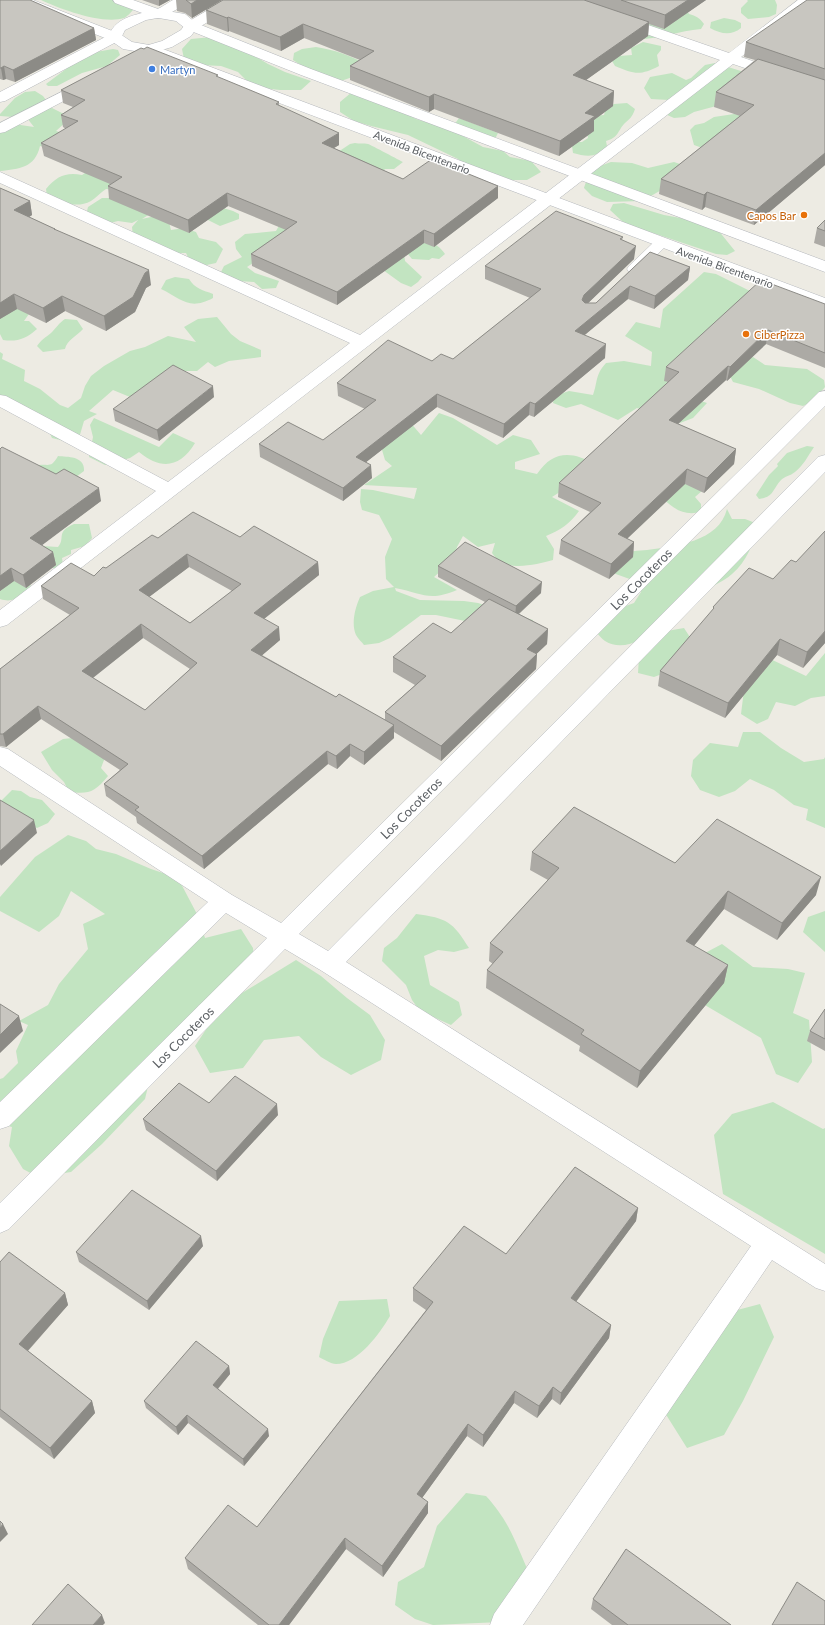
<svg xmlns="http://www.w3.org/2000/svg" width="825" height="1625" viewBox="0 0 825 1625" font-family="Lato,sans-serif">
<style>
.green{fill:#c2e4c1}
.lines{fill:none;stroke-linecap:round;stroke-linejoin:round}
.lane-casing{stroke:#b6b9bd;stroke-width:1}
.street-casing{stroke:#b6b9bd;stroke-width:1}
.secondary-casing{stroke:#b5b8bd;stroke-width:1}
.lane{fill:#fff;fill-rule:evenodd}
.street{fill:#fff;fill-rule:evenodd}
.secondary{fill:#fff;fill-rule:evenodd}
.wall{fill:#acaaa5;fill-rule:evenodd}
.shaded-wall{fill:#8c8b86}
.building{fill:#c8c6c0;stroke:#8c8b86;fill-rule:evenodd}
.shop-dot{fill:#3f7fe0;stroke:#fff;stroke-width:1.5}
.food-dot{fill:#e8710a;stroke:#fff;stroke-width:1.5}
.labels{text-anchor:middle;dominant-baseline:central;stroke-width:3;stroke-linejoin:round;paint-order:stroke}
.far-shop-label{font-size:11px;fill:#366cbe;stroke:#fff;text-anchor:start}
.far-street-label{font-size:11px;fill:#5b5f63;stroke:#fff}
.far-food-label{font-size:11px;fill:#c56008;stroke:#fff;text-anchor:end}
.street-label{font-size:13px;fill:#5b5f63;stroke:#fff}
</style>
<rect width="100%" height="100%" fill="#edebe3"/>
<path class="green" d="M41 0H119L133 10C131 12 127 17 124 18 103 25 60 9 41 0Z
M747 0H775L777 5 776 14 769 17 748 19 741 13V8L748 1Z
M686 9 689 14C696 16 700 18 704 24L701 29C678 31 658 40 635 39L623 22Z
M724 18 735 20 741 23V28C731 36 721 34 710 28L711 22Z
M212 37 242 48 268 64 285 72 311 81 301 90H280L262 88 247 81 238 72 221 66 201 65 184 59 182 49 191 39Z
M643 42 661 46V50L657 55 659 66C640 76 634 74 615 66L612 61 619 56 632 55 631 48Z
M316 47C335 50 349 55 366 64L361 74 341 81 304 67 293 60 294 53 302 49Z
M113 49 118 50 120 55 107 66 82 73 57 86H48L46 84 66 69 72 61 90 53Z
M715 63 754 75 720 105 694 112 685 117 674 118 665 114 669 100 651 99 644 88 650 77 672 73 686 80 691 78 705 65Z
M35 91 43 96 52 108 64 114 67 121 56 131 73 136 49 148 40 146C35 168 19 169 0 171V122L34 127 27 118 0 116V114L15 98 25 92Z
M352 92 401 111 416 119 452 130 483 147 503 151 510 157 531 161 541 172 527 180H506L470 169 458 159 408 135 371 126 354 121 340 112V102Z
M627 103 635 109C632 118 630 118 624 124 617 132 619 137 606 141L607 146C597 158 587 157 573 153L572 146 574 142H582L588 138 587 132 594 116 604 115 606 108 614 104Z
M734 114 751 116 705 149 694 145 690 130 695 125 704 123 714 117Z
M459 118 498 133 496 137 492 139 454 125Z
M355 143C359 144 364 143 368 144 371 145 401 161 403 162L394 169H385L374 181 338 152 350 144Z
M105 160 116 190 106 189C101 192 96 198 91 201 76 209 62 202 47 196L46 189C57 176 66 172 82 175Z
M611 162 632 163 648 168 674 162 683 165 672 184 642 201 607 202 592 196 584 188C589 173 595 167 611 162Z
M102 198H121L150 214 142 219 160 215 169 222 171 230 184 228 196 232 199 238 216 242 223 249 216 263 202 266 191 263 186 253H172L133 236 132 227 138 220 132 223 118 221 106 224 86 215 88 207Z
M624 203 664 215 697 221 718 230 735 251 727 255 716 254 653 233 642 231 623 222 610 210 613 204Z
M217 206 233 211 239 214V219L220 226 206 219Z
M267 210 294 236 247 267 255 273 279 281 276 288 262 289 254 282 238 281 220 274 224 266 242 257 236 249 235 242 245 234 276 231 280 224Z
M407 239C423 241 436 240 445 254L439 259 432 258 429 260 412 259 407 253Z
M404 253 405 261 422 277 418 282 411 287 401 283 383 270Z
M704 272 716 274 750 291 672 391 707 403 693 418 680 423 637 408 618 420 581 404 566 408 553 403 554 396 569 391 593 395C598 381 595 375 606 363L624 361 651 366 652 352 625 336 636 322 660 328 663 309Z
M175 277 189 279C195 289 203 290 213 294V298C189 311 182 299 161 289L166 280Z
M0 298 31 311 24 321H29L37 329C26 339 17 342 3 340L0 334Z
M217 317 231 334 240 341 261 350V357L229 361 215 367 208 362 197 371H184L142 402 113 390 89 411 97 414 84 421 79 438 64 441 52 438 42 417 0 400V352L3 354 2 359 25 370 24 381 40 389 60 405 68 408 81 398 85 386 91 376 104 366 130 351 145 347 168 336 196 342 184 327 198 319Z
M65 319 77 320 83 329C77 336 67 340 65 349L43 352 37 346C41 340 46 337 51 333 56 328 59 323 65 319Z
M753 357 765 365 807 369 824 380 825 387 813 401 803 406 790 403 759 389 733 382 727 370Z
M439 413 453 418 497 445 513 435 531 440 540 454 515 462V469L537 474C553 450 572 451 595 464L577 481 552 497 579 511C570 524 560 530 546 536L554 549 553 560C538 564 515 570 501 562 498 560 494 556 492 553L495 543 478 547 463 536 457 547 455 558 434 577 457 590C429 602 422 593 395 588L396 591 420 600 464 601 478 603 533 620V630L465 621 436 615H421L390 638 379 643 364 645C362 642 358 639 356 635 351 624 355 608 360 597L373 591 394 587 386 579 385 557 392 539 379 515 362 510 360 502 361 489 373 490 414 499 417 488 364 485 392 466 385 460 380 443 409 421 421 435Z
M94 418 159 447 173 433 195 443C180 468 161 470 139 452L130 458 105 465 89 457 93 437 90 425Z
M807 446 814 447C808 456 803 466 795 472 790 476 785 476 781 480 772 490 774 497 759 499L756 495 769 475 778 466 777 464 787 453Z
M58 456C68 457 85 456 84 471L72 480 25 474C29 471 34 466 39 465 50 464 51 468 58 456Z
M678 479 703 490 695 497 701 504V512C683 516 674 509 661 497Z
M727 509 732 519H745L758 524C754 543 747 561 732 574 722 583 708 587 698 595 676 611 635 660 605 641 602 639 599 635 596 632L620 608 634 603 641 592 638 582 613 573C616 568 618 561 621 557 627 550 639 551 647 550 675 546 719 542 727 509Z
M74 524H89L92 538 85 546 71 550V554L62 558 63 565 58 568H51L42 546 58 547C66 538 55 532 74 524Z
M9 575 31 585C22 595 15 604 0 599V581Z
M684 628 697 648 681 667 654 677 638 673 639 657 667 631Z
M716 633 806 676 825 653V696L811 698 795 706 776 702 768 719 757 724 741 714 745 682Z
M743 732H760L781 748 804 762 824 759 825 757V828L806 820 808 809 794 805 774 790 750 779 735 791 719 797 700 790 691 776 693 760 710 743 738 747Z
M91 736 107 752 101 768 108 776C94 793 89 794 69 792L64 782 52 770 41 752 63 739Z
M12 790 21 791 30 797 42 800 55 814 48 823 37 828 19 819 0 802Z
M68 835 86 841 96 849 116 854 151 869 178 878 198 916 205 938 241 929 253 948 254 959 216 995 199 1005 181 1029 155 1057 145 1099 102 1144 71 1172 38 1177 23 1169 9 1146 12 1127 0 1124V1079L3 1078 18 1063 16 1051 28 1025 19 1021 48 1005 59 984 88 949 83 924 105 914 71 891 59 916 39 932 0 911V897L35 857Z
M825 911V952L803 932 808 917Z
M416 914C447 918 453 922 469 948L454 952 438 950 424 956 430 985 459 1002 462 1015 451 1025 420 1011 412 1000 406 985 382 961 384 948 397 938Z
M722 944 753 967 788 969 805 973 793 1013 809 1020 812 1062 798 1083 776 1074 761 1038 698 1001 688 962Z
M296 960 321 976 347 998 370 1015 385 1040 381 1060 351 1075 321 1057 299 1036 264 1040 243 1068 210 1073 195 1046 213 1019 237 996Z
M773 1102 823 1129 825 1128V1254L723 1194 714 1135 732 1114Z
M387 1299 390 1316C380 1333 358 1364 336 1364 331 1364 323 1359 319 1357L323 1339 339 1301Z
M760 1304 774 1337 743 1401 724 1435 687 1448 665 1413 726 1313Z
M466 1493 486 1496C510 1522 516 1544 530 1575L501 1622 433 1625 415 1619 395 1605 398 1582 424 1567 437 1526Z"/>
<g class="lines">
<g class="lane-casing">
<path id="lane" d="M661 239 666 240 668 243 666 246 639 272H629L627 269 629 266 656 240Z"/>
</g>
<g class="street-casing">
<path id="street" d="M173 0H190L188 3 163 17 146 20 125 30 120 40 5 101 0 102V92L109 35C117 16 137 15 154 10 160 9 167 3 173 0Z
M225 0H242L240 3 196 29 191 36 172 47 155 52 135 63 130 64 125 63 123 60 125 57 145 46 162 41 181 30 186 23Z
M798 0H814L741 57 825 86V95L733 64 7 625 0 627V610L156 491 0 407V395L6 396 168 482 350 343 0 183V172L360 335 720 60 615 23 613 20 615 17 620 16 625 17 729 53Z
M89 78 94 79 96 82 94 85 5 132 0 133V123Z
M825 391V406L299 934 328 951 818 457 825 455V472L346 962 825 1264V1291L816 1288 772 1260 523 1625H490L494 1614 751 1246 322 971 285 949 9 1229 0 1233V1203L267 938 226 913 9 1126 0 1129V1102L208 902 0 766V747L8 749 232 895 281 923 819 392Z"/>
</g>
<g class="secondary-casing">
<path id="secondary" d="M14 0H33L120 34 132 42 155 46 825 298V309L147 53 123 49 110 40 16 3Z
M113 0H133L161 10 185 14 196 23 311 69 825 261V272L301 75 186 29 176 21 153 17 115 3Z"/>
</g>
<use href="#lane" class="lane"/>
<use href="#street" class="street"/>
<use href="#secondary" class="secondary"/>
</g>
<path class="wall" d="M0 0 94 28 96 40 15 82 6 79 3 80 0 79Z
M142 0H170L159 6Z
M176 0H222L192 18 185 13 177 11Z
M223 0H706L664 29 649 24 648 36 586 80 614 91 613 106 594 120V131L559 156 434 109 429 112 350 80V66L360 60 304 38 281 51 229 31 228 32 207 24 206 10Z
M825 0V165L754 225 705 207 702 210 659 194 661 179 740 116 714 107 716 92 755 60 744 57 746 42Z
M218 78 279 102V105L339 145 334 148 403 179 498 186V198L434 247 424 243 337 305 252 266 251 254 286 230 228 206 189 233 109 199 108 186 110 184 44 156 41 143 66 129 63 127 61 115 73 107 63 103 61 90Z
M0 188 30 201 32 215 29 217 55 229 56 230 151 285 146 288 135 312 106 331 65 311 46 323 17 309 0 319Z
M825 220V247L814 243 817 228Z
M623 237 622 240 634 259 588 303H596L650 252 690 267 688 280 654 309 628 299 584 335 605 358 534 417 529 415 503 438 437 407 366 462 372 478 343 501 260 457 259 444 323 440 365 409 338 396 337 383 432 361 453 359 530 298 485 279V266Z
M825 304V368L766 344 727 381 726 380 678 424 736 449 734 464 704 493 685 484 627 539 634 542 633 557 609 579 559 554 561 540 590 512 558 497 559 483 668 382 664 381 666 367Z
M214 397 159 441 115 421 113 409Z
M0 449 101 501 41 545 53 552 56 565 26 588 14 581 0 591Z
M240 537 318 562 319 575 264 619 280 640 262 655 336 697 385 720V712L415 685 393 672V657L451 633 485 602 438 577V566L541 593 519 614 548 629 547 644 536 654H537L536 669 441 761 394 732V738L364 765 350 756 337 769 328 764 204 869 137 823 136 817 106 796 104 784 120 770 41 719 6 747 0 746V669L70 615 43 599 41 586 94 576 106 568 158 538ZM189 567 232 591 190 623 149 597ZM143 638 190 669 145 710 93 678Z
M713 607 825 643 803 668 777 655 725 718 658 686 660 671 713 610Z
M532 852 675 863 816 895 777 940 724 909 694 946 728 965 724 983 637 1088 579 1051 580 1046 486 988 487 970 493 964 489 961 490 943 548 880 530 870Z
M825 1009V1051L807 1041 810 1031Z
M209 1103 278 1115 217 1181 146 1130 143 1119Z
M638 1208 636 1221 576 1302 611 1325 609 1338 560 1405 552 1399 537 1418 514 1403 483 1447 467 1436 422 1498 428 1502V1513L383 1577 346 1549 289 1625H258L188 1569 185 1558 257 1527 426 1310 413 1301V1288Z
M203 1246 149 1310 79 1262 76 1252Z
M0 1262 65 1293 68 1305 28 1351 92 1401 95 1413 54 1459 0 1417Z
M229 1366 230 1374 218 1389 269 1436 244 1466 188 1423 178 1435 146 1408 144 1401Z
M593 1599 731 1625H612L591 1609Z"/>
<path class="shaded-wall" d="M159 0H170L159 6Z
M197 0H222L192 18 191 4Z
M688 0H706L664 29 665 15Z
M228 17 229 31 228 32 227 18Z
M649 22 648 36 572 90 573 75Z
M303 24 304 38 281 51 280 37Z
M94 28 96 40 15 82 13 70Z
M4 66 6 79 3 80 1 68Z
M614 91 613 106 594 120V131L559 156 560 141 585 113Z
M434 94V109L429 112V97Z
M339 133V145L322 155V143Z
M825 153V165L754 225 756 210Z
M498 186V198L434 247V234Z
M707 192 705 207 702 210 704 195Z
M227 193 228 206 189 233 188 220Z
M30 201 32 215 17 225 14 210Z
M424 230V243L337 305V292Z
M636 246 634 259 583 308 582 300 584 295Z
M690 267 688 280 654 309 655 296Z
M149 270 151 285 146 288 135 312 106 331 104 316 145 273Z
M630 286 628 299 574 344 575 331Z
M14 294 17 309 0 319V303Z
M62 296 65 311 46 323 43 308Z
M768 330 766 344 727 381 730 367Z
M606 344 605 358 534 417 535 404Z
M728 366 726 380 667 434 669 420Z
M213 386 214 397 159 441 157 430Z
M437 394V407L356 470V457Z
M530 402 529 415 503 438 504 424Z
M736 449 734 464 704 493 707 478Z
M371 465 372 478 343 501V488Z
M687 469 685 484 616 549 618 534Z
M99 488 101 501 33 552 30 538Z
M634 542 633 557 609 579 611 564Z
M53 552 56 565 26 588 23 575Z
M187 554 189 567 141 603 139 590Z
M318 562 319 575 255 626 254 613Z
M11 568 14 581 0 591V576Z
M542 582 541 593 515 617 516 606Z
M141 624 143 638 85 684 82 671Z
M279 627 280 640 253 663 251 650Z
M548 629 547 644 526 664 527 649Z
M825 631V643L803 668 807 652Z
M780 639 777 655 725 718 728 703Z
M537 654 536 669 441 761V746Z
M38 706 41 719 6 747 3 734Z
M394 725V738L364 765V752Z
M350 744V756L337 769 336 756Z
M327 751 328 764 204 869 202 856Z
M34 820 37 833 1 866 0 864V851Z
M821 877 816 895 777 940 782 923Z
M728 891 724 909 683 959 686 941Z
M728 965 724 983 637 1088 640 1071Z
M19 1016 23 1031 0 1053V1035Z
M277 1104 278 1115 217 1181 216 1171Z
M638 1208 636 1221 569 1311 571 1298Z
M201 1236 203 1246 149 1310 147 1301Z
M65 1293 68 1305 23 1356 19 1344Z
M611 1325 609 1338 560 1405 561 1393Z
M229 1366 230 1374 214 1393 213 1385Z
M553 1387 552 1399 537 1418 539 1406Z
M515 1391 514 1403 483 1447V1435Z
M92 1401 95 1413 54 1459 50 1448Z
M187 1415 188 1423 178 1435 176 1427Z
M468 1424 467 1436 417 1505V1494Z
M268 1429 269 1436 244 1466 243 1459Z
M428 1502V1513L383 1577 382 1566Z
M3 1524 8 1534 0 1542V1528Z
M345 1538 346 1549 289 1625H279Z
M102 1615 105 1623 103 1625H93Z"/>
<path class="building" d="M0 0H30L94 28 13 70 4 66 1 68H0Z
M186 0H197L191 4Z
M223 0H584L649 22 573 75 614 91 585 113 595 116 560 141 434 94 429 97 350 66 374 51 303 24 280 37 228 17 227 18 206 10Z
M621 0H688L665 15Z
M807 0H825V69L746 42Z
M147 47 218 75 216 76 279 102 276 104 339 133 322 143 403 179 432 159 498 186 434 234 424 230 337 292 251 254 297 222 227 193 188 220 108 186 122 177 41 143 78 121 61 115 85 100 61 90 141 48 144 49Z
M758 59 825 80V153L756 210 707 192 704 195 661 179 754 105 716 92Z
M0 188 30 201 14 210 55 229H54L149 270 145 273 133 297 104 316 62 296 43 308 14 294 0 303Z
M556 211 623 237 620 239 636 246 584 295 582 300 585 303H596L650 252 690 267 655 296 630 286 575 331 606 344 535 404 530 402 504 424 437 394 356 457 371 465 343 488 259 444 288 422 323 440 376 400 337 383 388 340 432 361 441 354 453 359 541 289 485 266Z
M825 220V231L817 228Z
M761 280 825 304V353L768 330 730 367 728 366 669 420 736 449 707 478 687 469 618 534 634 542 611 564 561 540 601 503 559 483 679 372 666 367Z
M173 365 213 386 157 430 113 409Z
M2 447 56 474 64 469 99 488 30 538 53 552 23 575 11 568 0 576V449Z
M193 512 240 537 254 526 318 562 254 613 279 627 251 650 336 697 339 694 394 725 364 752 350 744 336 756 327 751 202 856 135 810 139 807 104 784 128 764 38 706 3 734H0V669L79 608 41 586 71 563 94 576 103 567 106 568 152 535 158 538ZM187 554 241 584 190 623 139 590ZM141 624 197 663 145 710 82 671Z
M825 531V631L807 652 780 639 728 703 660 671 714 608 713 607 749 568 773 579 791 560 796 562Z
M465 542 542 582 516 606 438 566Z
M489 599 548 629 527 649 537 654 441 746 385 712 426 676 393 657 433 623 451 633Z
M0 800 34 820 0 851Z
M574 807 675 863 717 819 821 877 782 923 728 891 686 941 728 965 640 1071 581 1034 584 1030 487 970 503 952 490 943 559 868 532 852Z
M0 1004 19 1016 0 1035Z
M825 1009V1039L810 1031Z
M235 1076 277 1104 216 1171 143 1119 179 1083 209 1103Z
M575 1167 638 1208 571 1298 611 1325 561 1393 553 1387 539 1406 515 1391 483 1435 468 1424 417 1494 428 1502 382 1566 345 1538 279 1625H269L185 1558 228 1505 257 1527 433 1302 413 1288 464 1226 506 1254Z
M132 1190 201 1236 147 1301 76 1252Z
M9 1252 65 1293 19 1344 92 1401 50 1448 0 1409V1262Z
M196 1341 229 1366 213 1385 268 1429 243 1459 187 1415 176 1427 144 1401Z
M0 1521 3 1524 0 1528Z
M626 1549 731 1625H628L593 1599Z
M797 1582 825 1601V1625H772Z
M68 1584 102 1615 93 1625H32Z"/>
<circle class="shop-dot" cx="152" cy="69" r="4"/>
<g class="food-dot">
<circle cx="804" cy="215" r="4"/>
<circle cx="746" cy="334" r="4"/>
</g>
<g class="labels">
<g class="far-shop-label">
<text x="160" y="69">Martyn</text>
</g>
<g class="far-street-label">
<text transform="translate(422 152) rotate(21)">Avenida Bicentenario</text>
<text transform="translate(725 267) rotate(20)">Avenida Bicentenario</text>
</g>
<g class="far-food-label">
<text x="796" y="215">Capos Bar</text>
<text x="754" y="334" text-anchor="start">CiberPizza</text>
</g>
<g class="street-label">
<text transform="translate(641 579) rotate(-45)">Los Cocoteros</text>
<text transform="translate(411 808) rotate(-45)">Los Cocoteros</text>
<text transform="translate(183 1037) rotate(-45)">Los Cocoteros</text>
</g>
</g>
</svg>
